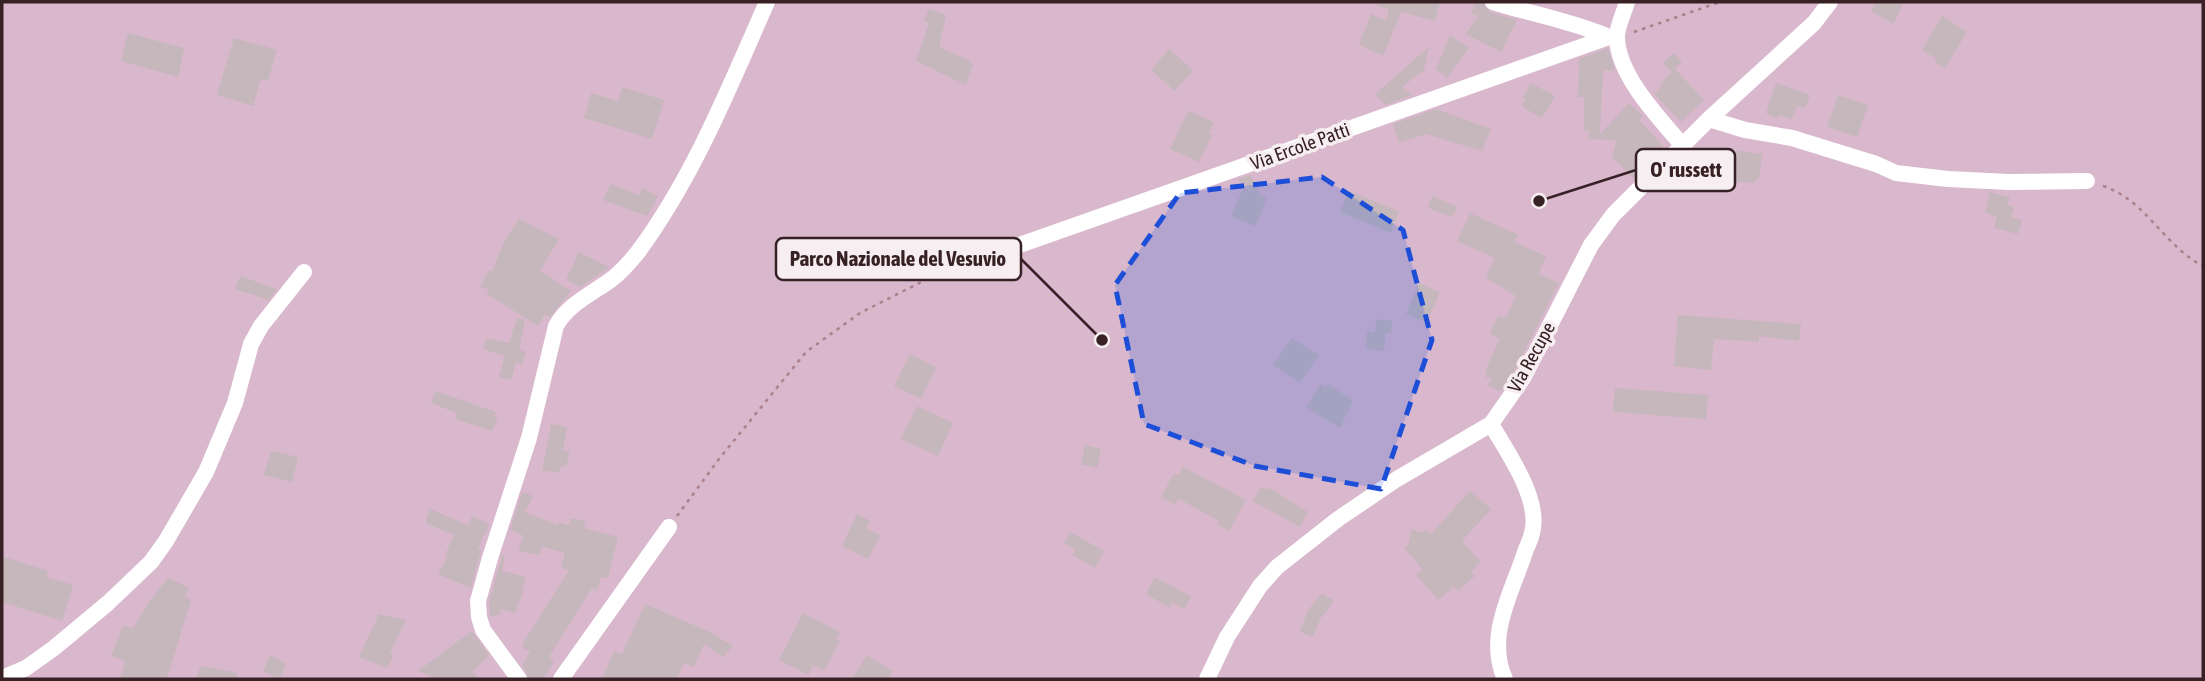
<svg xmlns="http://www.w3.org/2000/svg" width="2205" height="681" viewBox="0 0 2205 681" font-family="'Asap Condensed',sans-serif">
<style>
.green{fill:#d9b8cd}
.building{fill:#c6b7bc}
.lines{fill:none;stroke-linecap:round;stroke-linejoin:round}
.path{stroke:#ab818a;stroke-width:2.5;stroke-dasharray:3.5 5;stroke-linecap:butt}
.minor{stroke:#fff;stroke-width:16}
.marked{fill:#1d4ed8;fill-opacity:0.2;stroke:#1d4ed8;stroke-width:5;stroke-dasharray:14 9;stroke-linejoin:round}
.labels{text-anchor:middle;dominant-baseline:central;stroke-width:7;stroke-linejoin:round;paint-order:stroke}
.street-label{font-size:19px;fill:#372125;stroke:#f6eef1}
.leader{fill:none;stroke:#372125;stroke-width:2.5}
.callout-dot{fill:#372125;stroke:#f6eef1;stroke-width:2.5}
.callout{fill:#f6eef1;stroke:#372125;stroke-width:2.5}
.callout-label{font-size:21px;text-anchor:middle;font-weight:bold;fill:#372125}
</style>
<rect width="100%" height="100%" fill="#e9dee2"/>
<path class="green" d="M2 2H2203V679H2Z"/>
<path class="building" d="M1378 2H1440L1435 21 1401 12 1383 56 1359 45 1371 14 1386 20 1389 9 1377 6Z
M1475 2 1483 3 1490 12 1517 20 1501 52 1465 34 1479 16 1471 14Z
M1876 2H1904L1893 24 1871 11Z
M929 9 946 15 939 47 970 61V63L973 64 966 85 916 61 929 23 924 21Z
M1942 16 1967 32 1945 68 1935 62 1937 59 1922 50Z
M128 33 184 48 178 77 121 61Z
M1450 35 1469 48 1447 78 1436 69Z
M234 38 277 50 268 81 261 79 253 106 217 95Z
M1429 47 1424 70 1402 87 1412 95 1385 105 1375 94Z
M1608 48 1615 71 1603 70 1600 134 1629 103 1643 116 1639 120 1664 147 1634 179 1612 157 1617 140 1588 139 1589 130 1584 131V97H1578L1579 59Z
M1169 49 1193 70 1175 91 1151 70Z
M1674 53 1682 62 1675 69 1704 100 1681 122 1654 94 1662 86 1660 84 1672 72 1663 63Z
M1531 83 1555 96 1542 118 1521 106 1526 99 1523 97Z
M1776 83 1810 95 1805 108 1797 106 1792 119 1779 115 1777 119 1766 113Z
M622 87 664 100 652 139 584 118 591 93 618 101Z
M1838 95 1868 105 1857 137 1827 127Z
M1436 109 1491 129 1482 151 1426 134 1399 143 1393 124Z
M1188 111 1214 122 1209 133 1212 135 1199 162 1170 149Z
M1729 150 1762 154 1759 179 1755 180 1754 183 1725 181Z
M1251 175 1260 195 1267 198 1255 226 1231 216 1244 187 1256 193 1237 179Z
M611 184 639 195 642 188 658 196 647 216 603 200Z
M1349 191 1399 211 1391 233 1340 212Z
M1990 192 2010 197 2007 205 2014 207 2011 217 2022 220 2018 234 1994 228 1997 216 1985 213Z
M1432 196 1458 207 1452 217 1428 208Z
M1470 213 1518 235 1514 242 1546 256 1539 274 1559 283 1515 370 1500 391 1488 386 1491 379 1485 377 1487 372 1485 371 1500 339 1489 334 1498 316 1506 318 1516 296 1486 278 1495 258 1457 241Z
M519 219 559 239 540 271 571 291 550 317 545 314 538 326 487 294 489 290 480 287 489 270 492 271 505 240Z
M579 252 609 267 581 287 566 280Z
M240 276 277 289 269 300 235 289Z
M1419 283 1440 292 1427 323 1406 314Z
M1678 315 1801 324 1799 341 1759 336V342L1714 339 1711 370 1674 366Z
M517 318 525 320 519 350 526 352 522 365 516 363 511 380 499 377 505 356 483 349 487 338 509 343Z
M1376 319 1392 321 1391 333H1386L1384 351 1366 349 1367 331 1375 332Z
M1292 338 1319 355 1300 383 1273 365Z
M910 354 936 367 921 399 894 386Z
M1321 384 1326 388 1328 384 1353 401 1340 428 1306 407Z
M1615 388 1708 395 1706 419 1613 412Z
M435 391 496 412 494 417 498 418 492 431 455 419 457 413 431 403Z
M917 406 953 423 938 456 901 439Z
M551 424 567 427 563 451H570L566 467 561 466 559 473 542 470Z
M1085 445 1101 449 1097 468 1081 464Z
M271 451 298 457 292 482 264 475Z
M1183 467 1246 500 1229 531 1217 525 1219 521 1179 499 1175 505 1161 497 1174 473 1178 475Z
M1260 487 1266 490 1268 487 1308 512 1300 527 1253 501Z
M1470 491 1491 509 1462 541 1481 562 1471 571 1475 576 1458 591 1454 587 1438 600 1416 575 1422 569 1405 549 1408 545 1412 529 1422 533 1426 529 1431 534Z
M522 492 533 496 525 512 558 525V522L569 525 571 518 586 521 584 528 618 537 608 578 601 577 597 590 592 588 549 657 554 661 543 679H529L522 665 530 652 521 646 569 570 561 568 565 553 542 547 540 555 518 551 524 536 510 530Z
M430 509 468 525 472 516 489 524 478 549 481 550 471 588 438 574 448 556 445 555 454 535 425 523Z
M857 514 870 521 866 528 880 535 868 559 842 546Z
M1070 532 1104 551 1095 568 1072 555 1075 549 1064 543Z
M502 555 505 556 502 571 526 577 521 589 524 590 515 613 501 609 499 615 490 616 489 602Z
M4 557 48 571 46 577 73 585 62 621 2 602V564Z
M1155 577 1191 597 1184 609 1172 603 1170 608 1146 594Z
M168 578 189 588 185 597 191 600 167 679H120L125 661 111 656 123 626 133 628 151 599Z
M1322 593 1334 601 1320 619 1313 637 1300 632 1308 610Z
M645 604 710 632 733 646 723 657 704 644 694 667 684 663 677 679H602L614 651 622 654Z
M803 613 840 632 836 639 840 641 824 671 813 665 809 675 779 660Z
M379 614 406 620 390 653 394 655 387 668 359 657Z
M472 631 489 655 472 672 481 679H436L418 671Z
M270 655 286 664 280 679 263 672Z
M867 655 893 671 888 679H852Z
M201 666 237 673V679H195Z"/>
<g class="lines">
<path class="path" d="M1634 32 1720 2
M2103 186C2146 200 2164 246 2203 266
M677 516 719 459 806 352 860 313 943 271 970 262"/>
<path class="minor" d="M1493 2C1531 14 1572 21 1609 37
M1627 2C1624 13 1616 28 1617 39 1619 77 1660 119 1683 146
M1709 119 1745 130 1792 138 1876 164 1896 173 1948 179 2009 182 2087 181
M983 258 1609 37 1617 38
M1491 424C1507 452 1538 495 1533 528 1532 535 1529 543 1526 549 1513 591 1485 635 1505 679
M2 678 26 668 54 648 108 603 151 562 166 541 206 472 235 403 251 344 261 326 304 272
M519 679 483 630 479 617 478 601 490 558 529 438 556 326C568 304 593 293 612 279 622 271 630 262 638 252 694 176 729 88 767 2
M561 679 669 527
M1207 679 1227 637 1260 586 1277 567 1338 519 1397 479 1491 424 1523 378 1591 245 1613 215 1709 119 1814 23 1830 2"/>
</g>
<path class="marked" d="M1322 177 1403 230 1432 340 1381 489 1255 466 1144 424 1115 285 1180 193Z"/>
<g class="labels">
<g class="street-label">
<text transform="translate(1300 146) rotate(-20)">Via Ercole Patti</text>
<text transform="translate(1531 357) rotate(-61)">Via Recupe</text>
</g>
</g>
<path class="leader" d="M1539 201L1636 170M1102 340L1021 259"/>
<g class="callout-dot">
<circle cx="1539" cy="201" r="7"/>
<circle cx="1102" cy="340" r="7"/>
</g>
<g class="callout">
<rect x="1636" y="149" width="99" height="42" rx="7"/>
<rect x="776" y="238" width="245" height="42" rx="7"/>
</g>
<g class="callout-label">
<text x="1686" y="177">O' russett</text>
<text x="898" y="266">Parco Nazionale del Vesuvio</text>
</g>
<rect width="2205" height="681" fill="none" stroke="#372125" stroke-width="7"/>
</svg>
